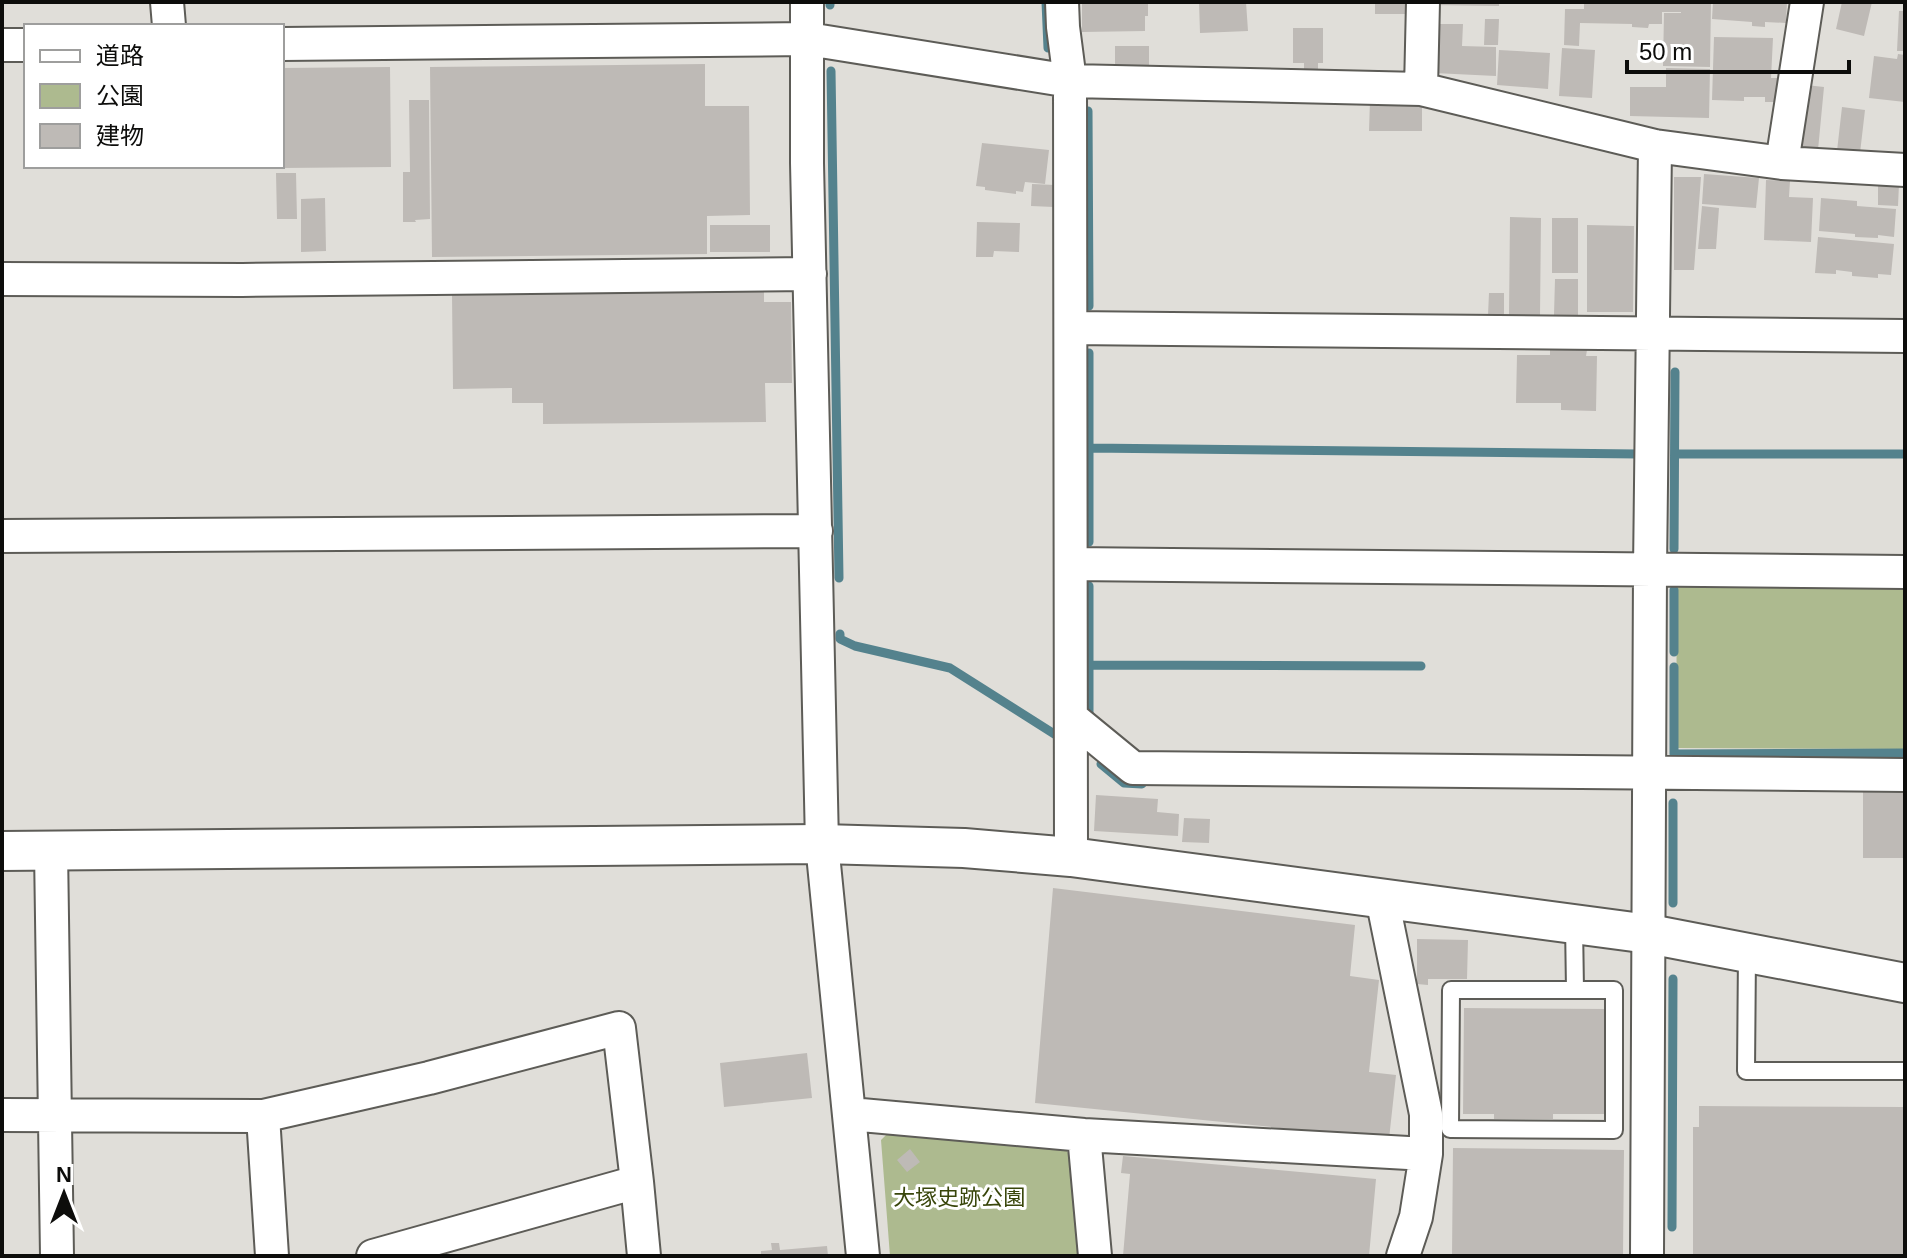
<svg xmlns="http://www.w3.org/2000/svg" width="1907" height="1258" viewBox="0 0 1907 1258" font-family="Helvetica,'Noto Sans JP',sans-serif">
<style>
.green{fill:#adba8f}
.lines{fill:none;stroke-linecap:round;stroke-linejoin:round}
.stream{stroke:#54828d;stroke-width:9}
.building{fill:#bebab6}
.service-casing{stroke:#5d5c57;stroke-width:20}
.minor-casing{stroke:#5d5c57;stroke-width:36}
.tertiary-casing{stroke:#5d5c57;stroke-width:42}
.service{stroke:#fff;stroke-width:16}
.minor{stroke:#fff;stroke-width:32}
.tertiary{stroke:#fff;stroke-width:38}
.labels{text-anchor:middle;dominant-baseline:central;stroke-width:6;stroke-linejoin:round;paint-order:stroke}
.park-label{font-size:22px;fill:#39460b;stroke:#fff}
</style>
<rect width="100%" height="100%" fill="#e0ded9"/>
<path class="green" d="M1677 582 1905 583V749L1676 748Z
M890 1131 1063 1146 1072 1158 1081 1256H890L881 1140Z"/>
<g class="lines">
<path class="stream" d="M830 2V5
M1046 2 1048 48
M831 71 839 578
M1088 111 1089 306
M1089 353V542
M1089 448 1638 454
M1675 454H1905
M1674 549 1675 372
M1089 586V714
M840 634V639L855 646 950 668 1059 737
M1674 652V590
M1089 665 1421 666
M1674 667V754L1905 753
M1101 764 1124 783 1142 784
M1673 903V803
M1672 1227 1673 979"/>
</g>
<path class="building" d="M1082 2H1148V16H1145V31L1082 32Z
M1199 2H1246L1248 31 1200 33Z
M1375 2H1405V14H1375Z
M1433 2H1499V6L1433 5Z
M1584 2H1711L1710 67 1663 66 1664 13H1681V12H1662V24H1649L1648 28 1632 27V24L1580 23 1579 46 1564 45 1565 9H1584Z
M1713 2H1787L1786 23 1765 22V27L1752 26V22L1712 19Z
M1842 2H1872L1864 36 1836 29Z
M1899 11H1905V51H1897Z
M1485 19H1499L1498 45H1484Z
M1435 24H1463L1462 46 1496 47V76L1434 73Z
M1293 28H1323V63H1318V71H1304V63H1293Z
M1714 37 1773 38 1771 78H1778L1777 102H1765V97H1744V101L1712 100Z
M1115 46H1149V71H1115Z
M1562 48 1595 50 1592 98 1559 96Z
M1499 50 1550 53 1548 89 1497 85Z
M1898 54 1905 55V102L1869 98 1874 56 1897 59Z
M705 64V106H749L750 215 707 216V254L432 257 430 67Z
M390 67 391 167 282 168V68Z
M1666 68 1710 69 1709 118 1630 116V87H1666Z
M1806 85 1824 87 1818 150 1800 148Z
M409 100H429L430 219 415 220 416 222H403V172H410Z
M1370 100H1422V131H1369Z
M1842 107 1865 110 1860 153 1837 151Z
M982 143 1049 150 1045 184 1025 182 1023 192 1016 191V194L985 190V187L976 186Z
M276 173H296L297 219H277Z
M1704 174 1759 178 1756 208 1702 204Z
M1674 177H1701L1694 270H1674Z
M1766 180 1790 181 1789 197 1813 198 1811 242 1764 240Z
M1032 184 1055 185 1054 207 1031 206Z
M1878 184H1899L1898 206 1878 205Z
M325 198 326 251 301 252V199Z
M1821 198 1857 201V206L1896 209 1894 237 1878 235V238L1855 237V234L1819 231Z
M1702 206 1719 208 1716 249H1698Z
M1510 217 1541 218 1540 315H1509Z
M1552 218H1578V273H1552Z
M977 222 1020 223 1019 252 994 251 993 257H976Z
M710 225H770V252H710Z
M1587 225 1634 226 1633 312H1587Z
M1818 237 1894 244 1891 275 1878 274V278L1852 276V272L1836 270V274L1815 273Z
M1555 279H1578V316L1554 315Z
M764 291V302H791L792 383H765L766 422 543 424V403H512V388L453 389 452 294Z
M1489 293H1504V315H1488Z
M1550 349 1587 350 1586 356H1597L1596 411 1561 410V403H1516L1517 355H1550Z
M1863 792 1905 793V858H1863Z
M1096 795 1158 799 1157 812 1179 814 1178 836 1094 831Z
M1184 818 1210 819 1209 843 1182 842Z
M1053 888 1355 925 1350 976 1379 980 1369 1072 1396 1075 1389 1139 1035 1103Z
M1417 939 1468 940 1467 979H1428V985L1417 984Z
M1464 1008 1608 1009V1114H1553V1119H1494V1114H1463Z
M807 1053 812 1098 724 1107 720 1063Z
M1699 1106 1905 1107V1256H1693V1127H1699Z
M1453 1148 1624 1150 1623 1256H1452Z
M910 1149 920 1162 907 1172 897 1160Z
M1123 1156 1376 1179 1369 1256H1123L1130 1174 1121 1173Z
M771 1243H779L780 1250 827 1246 828 1256H761V1251L772 1250Z"/>
<g class="lines">
<g class="service-casing">
<path id="service" d="M1574 924 1575 990
M1747 953 1746 1071H1905
M1451 990H1614V1130L1450 1129Z"/>
</g>
<g class="minor-casing">
<path id="minor" d="M167 2 169 26
M807 2V163L822 844 863 1256
M1062 2 1063 27 1070 81 1071 857
M282 44 808 39 1070 81 1421 89 1655 146 1782 163 1905 170
M2 45H26
M1421 89 1423 2
M1782 163 1807 2
M2 279 242 280 810 274
M1071 328 1905 336
M2 536 816 531
M1071 564 1905 572
M1072 718 1133 768 1905 775
M51 850 57 1256
M1382 898 1426 1114V1154L1416 1217 1403 1256
M850 1114 1084 1135 1426 1154
M2 1115 263 1116 429 1078 619 1028 637 1182
M263 1116 272 1256
M1084 1135 1095 1256
M373 1256 637 1182 644 1256
M1647 1256 1650 570 1655 146"/>
</g>
<g class="tertiary-casing">
<path id="tertiary" d="M2 851 822 844 964 848 1071 857 1649 934 1905 983"/>
</g>
<use href="#service" class="service"/>
<use href="#minor" class="minor"/>
<use href="#tertiary" class="tertiary"/>
</g>
<g class="labels">
<g class="park-label">
<text x="959" y="1197">大塚史跡公園</text>
</g>
</g>
<rect width="1907" height="1258" fill="none" stroke="#0d0d0b" stroke-width="8"/>
<rect x="24" y="24" width="260" height="144" fill="#ffffff" stroke="#9e9e9d" stroke-width="2"/>
<rect x="40" y="50" width="40" height="12" fill="#ffffff" stroke="#9e9e9d" stroke-width="2"/>
<text x="96" y="64" font-size="24" fill="#0d0d0b">道路</text>
<rect x="40" y="84" width="40" height="24" fill="#adba8f" stroke="#9e9e9d" stroke-width="2"/>
<text x="96" y="104" font-size="24" fill="#0d0d0b">公園</text>
<rect x="40" y="124" width="40" height="24" fill="#bebab6" stroke="#9e9e9d" stroke-width="2"/>
<text x="96" y="144" font-size="24" fill="#0d0d0b">建物</text>
<g transform="translate(64 1194)" stroke="#ffffff" stroke-width="6" paint-order="stroke">
<path d="M0-6L14 30L0 20L-14 30Z" fill="#0d0d0b"/>
<text y="-12" font-size="22" font-weight="bold" text-anchor="middle" fill="#0d0d0b">N</text>
</g>
<path d="M1627 60v12h222v-12" fill="none" stroke="#0d0d0b" stroke-width="4"/>
<text x="1639" y="60" font-size="24" fill="#0d0d0b" stroke="#ffffff" stroke-width="6" paint-order="stroke">50 m</text>
</svg>
